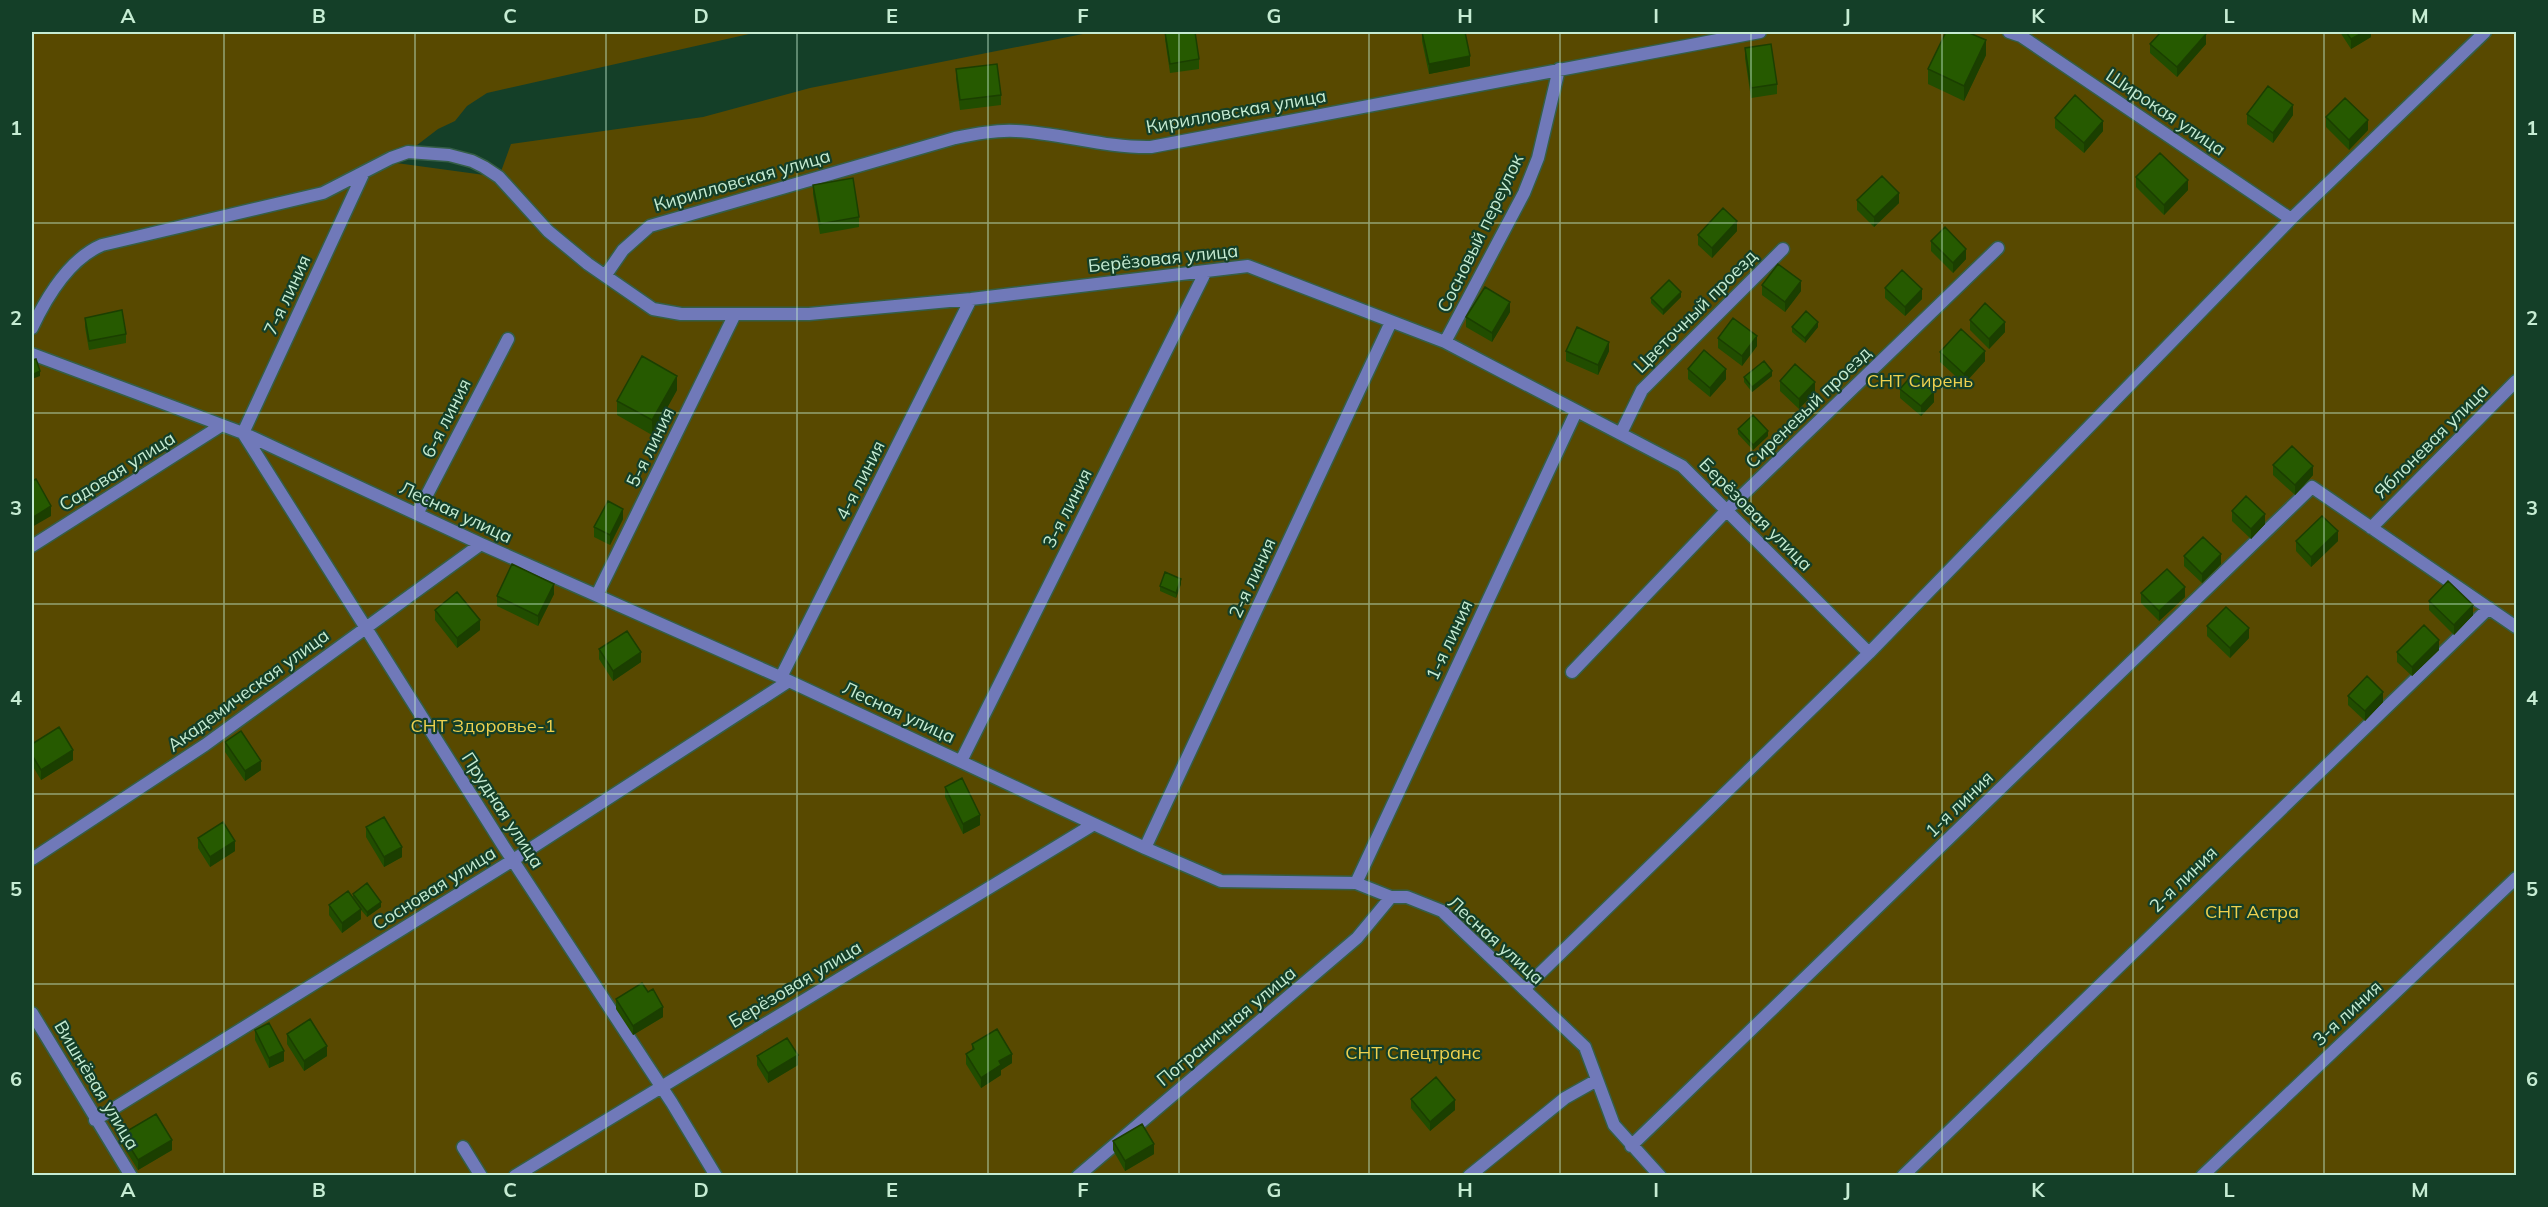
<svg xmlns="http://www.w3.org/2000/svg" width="2548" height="1207" viewBox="0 0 2548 1207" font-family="Mulish,sans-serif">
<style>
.green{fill:#584900}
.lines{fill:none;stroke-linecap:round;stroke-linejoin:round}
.minor-casing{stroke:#345e47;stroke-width:15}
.minor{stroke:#7079b9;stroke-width:12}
.wall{fill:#214d00}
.shaded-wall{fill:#1b3f00}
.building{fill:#265a00;stroke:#1b3f00;stroke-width:1.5}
.grid{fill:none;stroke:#c6ecd3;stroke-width:1.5;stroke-opacity:0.55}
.labels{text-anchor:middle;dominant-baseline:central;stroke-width:4.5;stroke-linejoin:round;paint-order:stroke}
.street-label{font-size:18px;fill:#c6ecd3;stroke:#143f28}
.park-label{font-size:18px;fill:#eed14f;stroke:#143f28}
.neatline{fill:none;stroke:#c6ecd3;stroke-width:2}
.grid-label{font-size:20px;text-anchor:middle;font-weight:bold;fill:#c6ecd3}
</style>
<rect width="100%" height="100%" fill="#143f28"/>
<path class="green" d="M32 32H758L487 93 467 106 455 121 438 129 408 152 389 162 499 177 511 144 703 117 810 88 1093 32H2516V1175H32Z"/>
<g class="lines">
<g class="minor-casing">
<path id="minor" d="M2009 32 2021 36 2291 219
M364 172 243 433 504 847 672 1103 716 1176
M605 276 623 250 650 226 955 138C975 134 995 130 1016 131 1061 133 1105 148 1151 147L1760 32
M32 328C47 296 69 259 102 245L323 193 391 158 408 152 449 155 472 161 484 167 499 177 548 231 588 264 653 309 681 314H809L971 299 1248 266 1445 342 1682 466 1869 653
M1445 342 1524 193 1538 158 1559 69
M32 354 243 433 481 544 789 681 1145 848 1221 881 1356 883 1391 897H1407L1442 911 1585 1047 1614 1125 1660 1176
M1621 433 1642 390 1783 249
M417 514 508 339
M2371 528 2516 381
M32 546 222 425
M597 595 735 314
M1572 672 1727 510 1998 248
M781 677 971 299
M961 761 1206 271
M1145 848 1391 322
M32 859 205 745 481 544
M1356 883 1576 412
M1524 989 1869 653 2291 219 2485 32
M32 1013 131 1176
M95 1120 513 860 789 681
M1631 1146 2312 487 2516 627
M463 1147 481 1176
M515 1176 1094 824
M1078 1176 1357 938 1391 897
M1469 1176 1565 1098 1597 1080
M1903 1176 2489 608
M2202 1176 2516 878"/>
</g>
<use href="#minor" class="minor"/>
</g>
<path class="wall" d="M1165 32 1199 59V69L1170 73 1165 39Z
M1422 32 1470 66 1429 74 1422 41Z
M2340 32H2371V37L2351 49Z
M2150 44H2206L2177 77 2150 53Z
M1745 48 1777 84V94L1751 98 1745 58Z
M1986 55 1964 101 1928 84V69Z
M956 69 1001 95V105L960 110 956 78Z
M2247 114 2293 115 2273 143 2247 124Z
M2326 117 2368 130 2349 150 2326 127Z
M2055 118 2103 131 2084 153 2055 128Z
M2136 177 2188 190 2164 215 2136 187Z
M813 185 859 217V227L820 234 813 194Z
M1857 200 1899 203 1874 227 1857 210Z
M1737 231 1712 258 1698 245V235Z
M1931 241 1966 259 1953 273 1931 251Z
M1762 285 1801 291 1785 312 1762 295Z
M1885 288 1922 299 1905 316 1885 298Z
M1681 297 1663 315 1651 303V298Z
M1510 312 1492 342 1466 327V317Z
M85 318 126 334V343L89 350 85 327Z
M1970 320 2005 332 1989 349 1970 330Z
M1792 327H1818L1805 343 1792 332Z
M1718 338 1757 346 1742 366 1718 348Z
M1566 351H1609L1598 375 1566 361Z
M1940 352 1985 361 1964 384 1940 362Z
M1688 369 1726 379 1710 397 1688 379Z
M1772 376 1752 392 1744 382V377Z
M1780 381 1815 392 1799 409 1780 391Z
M1900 389 1934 402 1921 416 1900 398Z
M677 390 652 435 617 415V401Z
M1738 429 1768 436 1753 450 1738 434Z
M2273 465 2313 475 2295 495 2273 475Z
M2232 511 2265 524 2251 539 2232 521Z
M623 519 610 545 594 537V527Z
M2296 541H2338L2311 567 2296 551Z
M2184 556 2221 564 2202 583 2184 566Z
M1181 584 1176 598 1160 591V586Z
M2141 593 2185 597 2159 621 2141 603Z
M554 594 538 626 497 606V596Z
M2429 601 2473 615 2454 635 2429 610Z
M435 610 480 630 457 648 435 620Z
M2207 626 2249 638 2230 658 2207 636Z
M599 649 641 662 613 681 599 659Z
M2439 650 2412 676 2397 662V652Z
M2348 696 2383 702 2365 721 2348 705Z
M225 742 261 770 245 781 225 752Z
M32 744 73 760 41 780 32 765Z
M945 787 980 825 963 834 945 797Z
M366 827 402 857 384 867 366 837Z
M198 838 235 851 210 867 198 848Z
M353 894 381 907 367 917 361 910V919L342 933 329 915V905L353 898Z
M616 999 663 1017 633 1035 616 1009Z
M255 1030 284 1061 269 1068 255 1040Z
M287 1034 327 1056 304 1071 287 1044Z
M972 1044 1012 1063 1001 1070V1075L981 1088 966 1064V1054L972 1050Z
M757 1056 798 1065 768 1083 757 1065Z
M1411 1099 1455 1110 1430 1131 1411 1108Z
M122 1134 172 1150 138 1170 122 1144Z
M1113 1141 1154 1154 1125 1171 1113 1150Z"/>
<path class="shaded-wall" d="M2364 32H2371V37L2351 49V39Z
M2206 34V44L2177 77V67Z
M1986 40V55L1964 101V86Z
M1470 56V66L1429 74V64Z
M2293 105V115L2273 143V133Z
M2368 120V130L2349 150V140Z
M2103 121V131L2084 153V143Z
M2188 180V190L2164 215V205Z
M1899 193V203L1874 227V217Z
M1737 221V231L1712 258V248Z
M1966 249V259L1953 273V263Z
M1801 281V291L1785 312V302Z
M1922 289V299L1905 316V307Z
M1681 292V297L1663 315V310Z
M1510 302V312L1492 342V333Z
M1818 322V327L1805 343V338Z
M2005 322V332L1989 349V339Z
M1757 336V346L1742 366V356Z
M1609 342V351L1598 375V365Z
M1985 351V361L1964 384V374Z
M1726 369V379L1710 397V388Z
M40 371V376L32 379V375Z
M1772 371V376L1752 392V387Z
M677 376V390L652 435V420Z
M1815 382V392L1799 409V399Z
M1934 392V402L1921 416V406Z
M1768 431V436L1753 450V445Z
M2313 466V475L2295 495V485Z
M51 506V516L32 527V518Z
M623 509V519L610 545V535Z
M2265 514V524L2251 539V529Z
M2338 531V541L2311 567V557Z
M2221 554V564L2202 583V574Z
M1181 579V584L1176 598V593Z
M554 584V594L538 626V616Z
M2185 587V597L2159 621V611Z
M2473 605V615L2454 635V625Z
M480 620V630L457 648V638Z
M2249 628V638L2230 658V648Z
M2439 640V650L2412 676V667Z
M641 652V662L613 681V671Z
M2383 692V702L2365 721V711Z
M73 750V760L41 780V770Z
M261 761V770L245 781V771Z
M980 815V825L963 834V824Z
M235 841V851L210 867V857Z
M402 847V857L384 867V857Z
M381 902V907L367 917V912Z
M361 909V919L342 933V923Z
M663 1007V1017L633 1035V1026Z
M327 1046V1056L304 1071V1061Z
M284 1051V1061L269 1068V1058Z
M1012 1054V1063L1001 1070V1075L981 1088V1078L999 1061Z
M798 1055V1065L768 1083V1073Z
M1455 1100V1110L1430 1131V1122Z
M172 1140V1150L138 1170V1160Z
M1154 1144V1154L1125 1171V1161Z"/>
<path class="building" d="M1165 32H1195L1199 59 1170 64Z
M1422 32H1465L1470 56 1429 64Z
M1946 32H1967L1986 40 1964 86 1928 69Z
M2161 32H2203L2206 34 2177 67 2150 44Z
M2346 32H2364L2351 39Z
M1771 44 1777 84 1751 88 1745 48Z
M997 64 1001 95 960 100 956 69Z
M2268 86 2293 105 2273 133 2247 114Z
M2075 95 2103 121 2084 143 2055 118Z
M2345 98 2368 120 2349 140 2326 117Z
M2160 153 2188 180 2164 205 2136 177Z
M1882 176 1899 193 1874 217 1857 200Z
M853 178 859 217 820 224 813 185Z
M1723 208 1737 221 1712 248 1698 235Z
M1945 227 1966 249 1953 263 1931 241Z
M1778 264 1801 281 1785 302 1762 285Z
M1902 270 1922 289 1905 307 1885 288Z
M1669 280 1681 292 1663 310 1651 298Z
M1485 287 1510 302 1492 333 1466 317Z
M1985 303 2005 322 1989 339 1970 320Z
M122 310 126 334 89 341 85 318Z
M1806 311 1818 322 1805 338 1792 327Z
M1733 318 1757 336 1742 356 1718 338Z
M1577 327 1609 342 1598 365 1566 351Z
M1961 329 1985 351 1964 374 1940 352Z
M1704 350 1726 369 1710 388 1688 369Z
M642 356 677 376 652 420 617 401Z
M36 359 40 371 32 375V360Z
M1764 361 1772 371 1752 387 1744 377Z
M1795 364 1815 382 1799 399 1780 381Z
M1913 374 1934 392 1921 406 1900 389Z
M1753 415 1768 431 1753 445 1738 429Z
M2292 446 2313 466 2295 485 2273 465Z
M36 479 51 506 32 518V481Z
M2246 496 2265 514 2251 529 2232 511Z
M608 501 623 509 610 535 594 527Z
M2322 516 2338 531 2311 557 2296 541Z
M2203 537 2221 554 2202 574 2184 556Z
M512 564 554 584 538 616 497 596Z
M2167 569 2185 587 2159 611 2141 593Z
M1165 572 1181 579 1176 593 1160 586Z
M2448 581 2473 605 2454 625 2429 601Z
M457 592 480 620 457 638 435 610Z
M2226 607 2249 628 2230 648 2207 626Z
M2424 625 2439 640 2412 667 2397 652Z
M627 631 641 652 613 671 599 649Z
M2367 676 2383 692 2365 711 2348 696Z
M59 727 73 750 41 770 32 755V744Z
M241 731 261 761 245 771 225 742Z
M962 778 980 815 963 824 945 787Z
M384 817 402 847 384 857 366 827Z
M223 822 235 841 210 857 198 838Z
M367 883 381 902 367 912 353 894Z
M348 891 361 909 342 923 329 905Z
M642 983 648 992 653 989 663 1007 633 1026 616 999Z
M310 1019 327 1046 304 1061 287 1034Z
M269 1023 284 1051 269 1058 255 1030Z
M997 1029 1012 1054 999 1061 1001 1065 981 1078 966 1054 974 1049 972 1044Z
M787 1038 798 1055 768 1073 757 1056Z
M1436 1077 1455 1100 1430 1122 1411 1099Z
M156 1114 172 1140 138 1160 122 1134Z
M1142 1124 1154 1144 1125 1161 1113 1141Z"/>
<path class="grid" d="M224 32V1176M415 32V1176M606 32V1176M797 32V1176M988 32V1176M1179 32V1176M1369 32V1176M1560 32V1176M1751 32V1176M1942 32V1176M2133 32V1176M2324 32V1176M32 223H2516M32 413H2516M32 604H2516M32 794H2516M32 984H2516"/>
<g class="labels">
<g class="street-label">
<text transform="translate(1236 111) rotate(-10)">Кирилловская улица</text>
<text transform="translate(2166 112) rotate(34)">Широкая улица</text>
<text transform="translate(742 180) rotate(-16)">Кирилловская улица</text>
<text transform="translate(1480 233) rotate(-64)">Сосновый переулок</text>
<text transform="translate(1163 258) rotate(-6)">Берёзовая улица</text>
<text transform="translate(287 295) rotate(-65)">7-я линия</text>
<text transform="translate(1695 311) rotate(-45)">Цветочный проезд</text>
<text transform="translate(1808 407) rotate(-44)">Сиреневый проезд</text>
<text transform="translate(446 418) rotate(-63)">6-я линия</text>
<text transform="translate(2431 441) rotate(-45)">Яблоневая улица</text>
<text transform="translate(650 447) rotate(-64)">5-я линия</text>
<text transform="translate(117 471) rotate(-32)">Садовая улица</text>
<text transform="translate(860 480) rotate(-63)">4-я линия</text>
<text transform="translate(1067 508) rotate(-63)">3-я линия</text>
<text transform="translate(456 512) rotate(25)">Лесная улица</text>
<text transform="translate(1756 514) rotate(45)">Берёзовая улица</text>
<text transform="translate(1252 578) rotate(-65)">2-я линия</text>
<text transform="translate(1449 640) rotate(-65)">1-я линия</text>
<text transform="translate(248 690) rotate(-36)">Академическая улица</text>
<text transform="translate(899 712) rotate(25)">Лесная улица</text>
<text transform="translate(1959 804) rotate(-44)">1-я линия</text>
<text transform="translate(503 810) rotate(57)">Прудная улица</text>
<text transform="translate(2183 879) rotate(-44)">2-я линия</text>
<text transform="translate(434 888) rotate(-32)">Сосновая улица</text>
<text transform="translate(1496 940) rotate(42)">Лесная улица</text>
<text transform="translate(795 984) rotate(-31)">Берёзовая улица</text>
<text transform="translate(2347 1013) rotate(-43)">3-я линия</text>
<text transform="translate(1226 1026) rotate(-40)">Пограничная улица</text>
<text transform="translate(97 1085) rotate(59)">Вишнёвая улица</text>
</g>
<g class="park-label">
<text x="1920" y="380">СНТ Сирень</text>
<text x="483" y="725">СНТ Здоровье-1</text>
<text x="2252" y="911">СНТ Астра</text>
<text x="1413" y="1052">СНТ Спецтранс</text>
</g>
</g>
<rect width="2548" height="1207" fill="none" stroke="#143f28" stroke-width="66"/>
<rect x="33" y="33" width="2482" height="1141" class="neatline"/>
<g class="grid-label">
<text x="128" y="23">A</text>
<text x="319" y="23">B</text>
<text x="510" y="23">C</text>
<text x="701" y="23">D</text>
<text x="892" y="23">E</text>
<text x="1083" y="23">F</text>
<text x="1274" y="23">G</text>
<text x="1465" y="23">H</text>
<text x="1656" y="23">I</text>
<text x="1847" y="23">J</text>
<text x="2038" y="23">K</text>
<text x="2229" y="23">L</text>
<text x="2420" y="23">M</text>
<text x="16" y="135">1</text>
<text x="2532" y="135">1</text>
<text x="16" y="325">2</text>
<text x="2532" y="325">2</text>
<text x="16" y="515">3</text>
<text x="2532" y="515">3</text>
<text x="16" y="705">4</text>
<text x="2532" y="705">4</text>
<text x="16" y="896">5</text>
<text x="2532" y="896">5</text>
<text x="16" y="1086">6</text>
<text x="2532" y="1086">6</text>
<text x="128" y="1197">A</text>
<text x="319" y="1197">B</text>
<text x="510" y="1197">C</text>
<text x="701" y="1197">D</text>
<text x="892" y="1197">E</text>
<text x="1083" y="1197">F</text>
<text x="1274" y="1197">G</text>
<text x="1465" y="1197">H</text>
<text x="1656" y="1197">I</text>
<text x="1847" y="1197">J</text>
<text x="2038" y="1197">K</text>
<text x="2229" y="1197">L</text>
<text x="2420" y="1197">M</text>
</g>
</svg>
